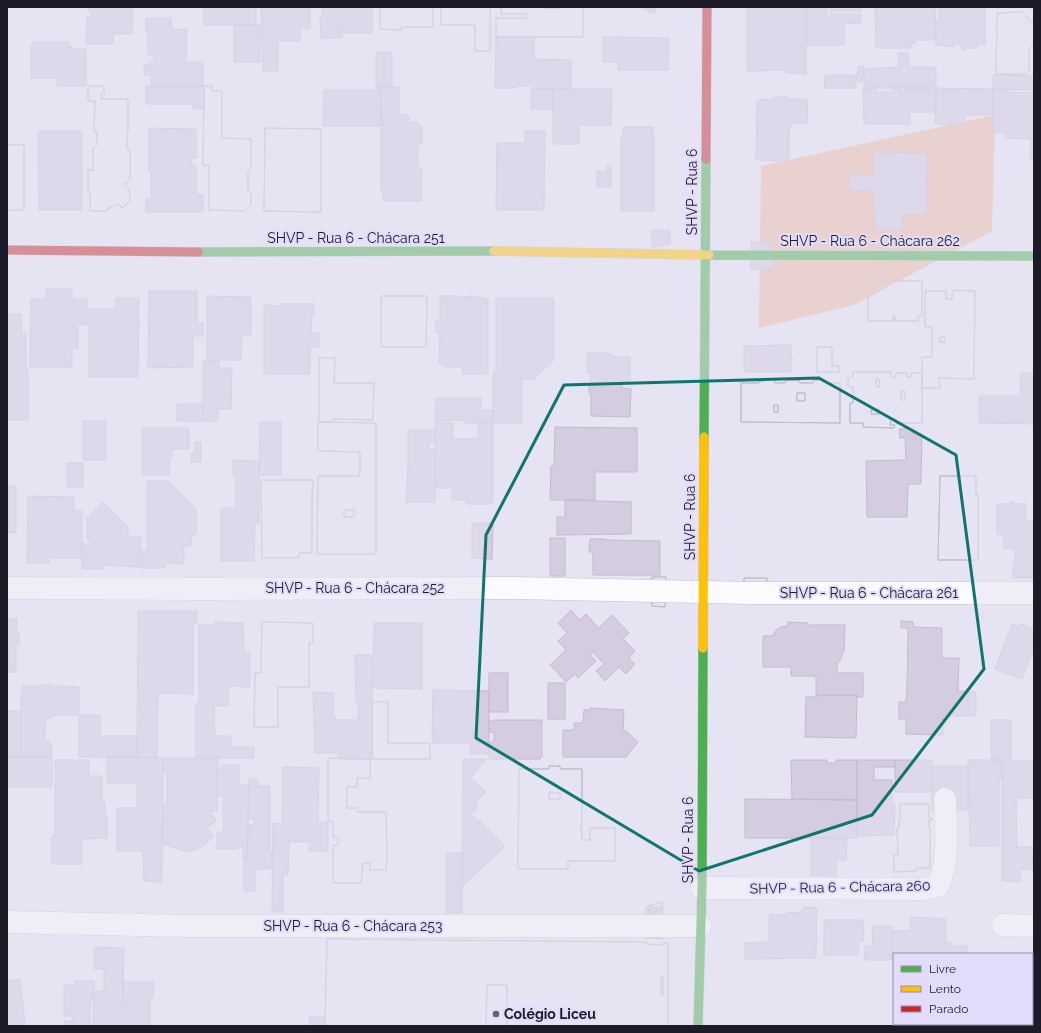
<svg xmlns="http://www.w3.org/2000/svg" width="1041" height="1033" viewBox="0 0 1041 1033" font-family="Raleway,sans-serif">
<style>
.green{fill:#eabba4}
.building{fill:#d6cce0;stroke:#c2bdcb;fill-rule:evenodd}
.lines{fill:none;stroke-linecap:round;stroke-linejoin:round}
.street-casing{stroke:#c3c0cf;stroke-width:23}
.fast-casing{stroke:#c3c0cf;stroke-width:10}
.slow-casing{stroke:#c3c0cf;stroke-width:10}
.jam-casing{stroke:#c3c0cf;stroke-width:10}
.street{stroke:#fbfbfd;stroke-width:22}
.fast{stroke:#4caf50;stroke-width:9}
.slow{stroke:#ffc107;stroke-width:9}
.jam{stroke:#c62828;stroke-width:9}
.marked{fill:none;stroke:#0f766e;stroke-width:3;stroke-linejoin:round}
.poi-dot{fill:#646170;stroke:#e2dcfa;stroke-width:1.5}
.labels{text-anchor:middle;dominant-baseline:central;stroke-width:4;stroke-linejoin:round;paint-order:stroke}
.street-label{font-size:14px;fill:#1e1b29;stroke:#e2dcfa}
.poi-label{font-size:14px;font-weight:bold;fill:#1e1b29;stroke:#e2dcfa;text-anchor:start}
</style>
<rect width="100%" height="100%" fill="#e6e3f3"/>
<path class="green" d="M995 115 992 231 854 305 759 328 761 166Z"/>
<path class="building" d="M88 7H133L132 34H113V44H86L87 17H91V11H88Z
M204 7H256V25H204Z
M261 7H310V28H300V41H278V71H263Z
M323 7H372V33H343V29H342V38H321L320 16H322Z
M380 7H433V27H401V30L380 29Z
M380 7H433V27H401V30L380 29Z
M441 7H490V51H475V25H441Z
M441 7H490V51H475V25H441Z
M501 7H544V8H562V7H583V37H496V18H527V14H501Z
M501 7H544V8H562V7H583V37H496V18H527V14H501Z
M640 7H657L654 14Z
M747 7H806V74L786 73V70L747 71Z
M806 7H827V18H831V14H861V23L844 24V45H806Z
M830 7H861V11H830Z
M875 7H935L936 40H916V43H911V48H876Z
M939 7H985V45H977V48H965V50L961 49V44H953V47L936 45 935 20H939Z
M1022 12 1034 25V44L1029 50V70L1026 74H996L997 13Z
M1022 12 1034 25V44L1029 50V70L1026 74H996L997 13Z
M150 18H171L172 30 187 29 186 62H203V86H151V75H144V65L150 64V62H154V55H148V32H146V19Z
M234 25H260V62H234Z
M496 37H534V59L571 60V89H532V83H529V86H515V88H495Z
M603 37 669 38 668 70H618V62H603Z
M33 42H69V46H71V49H86V86H57V78H31V46H33Z
M376 52H392V87H376Z
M898 53H908L909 67H936V88H864V69L899 67Z
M859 66 864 67V69L862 82 856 81V88H824L825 75H856V80Z
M993 75 1034 76V90L993 89Z
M88 86H104V94H101V99H128V132H127V148L130 152V180L124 184 129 189 130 200 123 208 118 204 107 209V211H90V193H88V170H93V149L97 145V132H94L95 101H88Z
M88 86H104V94H101V99H128V132H127V148L130 152V180L124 184 129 189 130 200 123 208 118 204 107 209V211H90V193H88V170H93V149L97 145V132H94L95 101H88Z
M146 86H204V109H193V104H146Z
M204 86H212V91H222V138L251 139V168L248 171V191L251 194V205L245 211 209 210V165H203Z
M204 86H212V91H222V138L251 139V168L248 171V191L251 194V205L245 211 209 210V165H203Z
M378 87H399V114H404L409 117V122H417L422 127V143L418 146V168H422L421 201H383V192L381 190V90H378Z
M863 88H876V92H890V94L892 93V88H901L902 92H905V88H936V112H910V124H864Z
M936 88 993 89V115H965L964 125 935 124Z
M531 89H553V109H531Z
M553 89H612L611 125H579V144H553Z
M993 89H1007V92L1034 93V159H1030L1031 139 1005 138V132H993Z
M324 90H381L382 126H323Z
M774 97H788V99H807L808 123H793L789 130V161L756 160 757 100 774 99Z
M623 127H653V137H654V211H621V137H623Z
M149 128 196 129V158H191V165H196V194L203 195V212H146V199H151V172H149Z
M265 128 321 129V212L264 211Z
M265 128 321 129V212L264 211Z
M38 131H82V210H39Z
M525 131H545L544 210H496L497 143H525Z
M7 145H24V210H7Z
M7 145H24V210H7Z
M874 152 927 153 926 215H902V230H876L875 215H874V192L850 191V174L874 175Z
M607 166H611V187H597V171H607Z
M652 230H670V244L652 247Z
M751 242 772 243 771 257H774L773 269H751Z
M878 281H922V316H918V321H895V316H893V321H868V296Z
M878 281H922V316H918V321H895V316H893V321H868V296Z
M46 289H72V299H87V325H73V327H78V349H72V367H30L31 299H46Z
M953 290 975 291 974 379 939 378 940 388H922V357H932V327H925V291H946V299H952ZM940 337H945V342H940Z
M953 290 975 291 974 379 939 378 940 388H922V357H932V327H925V291H946V299H952ZM940 337H945V342H940Z
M149 291H197V323H203V336H193V367L148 368Z
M207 296 251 297V335H242L241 360H207Z
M381 296H427L426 347H381Z
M381 296H427L426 347H381Z
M440 296H457V298L472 296 488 299V374H462V367H445L439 362 440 333H436V320H440Z
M116 298H139L138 377H89V309H116Z
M496 298H554V360L534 379H522V423H493V372H496Z
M280 304H314V314H312L311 333H319V347H310V374H264V305L280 306Z
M7 314H21L22 334H26V369H28V420H7Z
M791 345V358L793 359 792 361H790L791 362V372H744V346Z
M817 347H832V366H839V372H817Z
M817 347H832V366H839V372H817Z
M587 353H609L614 357H630V381H622V388L631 389 630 417 591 416V395L589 393V383L591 379V373H587Z
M319 358H335L334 383H374L373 420 333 419V422H319Z
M319 358H335L334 383H374L373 420 333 419V422H319Z
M203 361H219V368H232L231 409H218V421H203Z
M853 372H891V377L896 378V373H907V377H911V373H922V423H896V419H891L890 425H895L894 428 863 427V423H850V403H853V387H850L848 386V378L853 377ZM876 379H879L880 387H876ZM901 391H905V400H901ZM879 409 880 414H871V410Z
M853 372H891V377L896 378V373H907V377H911V373H922V423H896V419H891L890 425H895L894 428 863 427V423H850V403H853V387H850L848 386V378L853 377ZM876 379H879L880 387H876ZM901 391H905V400H901ZM879 409 880 414H871V410Z
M1020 373H1034V424L979 423V396H1021Z
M767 379H774L775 383H785L787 380H794L800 381V383H813L814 380H821L823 382H827V383H840V423L741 422V383H759V381H764ZM797 393H805V401H797ZM774 405H778V412H774Z
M767 379H774L775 383H785L787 380H794L800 381V383H813L814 380H821L823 382H827V383H840V423L741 422V383H759V381H764ZM797 393H805V401H797ZM774 405H778V412H774Z
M436 398H481V410H493V423H482L481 420H479V423H464V420L435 421Z
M177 404H203V421H177Z
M83 421H106V460H83Z
M260 422H281V475H259Z
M318 422 376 423V554H317L318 476H359L360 471V452L318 451ZM344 510H354V517H344Z
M318 422 376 423V554H317L318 476H359L360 471V452L318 451ZM344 510H354V517H344Z
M435 423H453V439H478V423H493V504H466V500H452V488H435Z
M555 427 637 428V472H595V500H550L551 466H554Z
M142 428H189V449H172V457H170L169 475H142Z
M913 428V434H922L921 484H908L907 517H867L866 461 906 460 905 438H900L899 429Z
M408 430H435V442H429V449H435V502H406L408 466Z
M195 442H201V462H191V453H195Z
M233 460 259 461V524H255L254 561H221V508H236V476H233Z
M67 463H83V487H67Z
M940 476H976V495H978V560H938Z
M940 476H976V495H978V560H938Z
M261 480H313V490H312V553H299V558H262Z
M261 480H313V490H312V553H299V558H262Z
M147 481H168L196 509V533L191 538V546H185V547H184V564L165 563V568H142V551H147Z
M7 486H16V533L7 532Z
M28 496 74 497V511H82V558H49V563H27Z
M565 500 631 502V534L557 535V517H565Z
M103 502 126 525 128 528V537H141V567L104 565V569H82V544H94L88 540 87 537V518Z
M1010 502H1014V504H1026V521H1034V578H1013V563H1015V549H1004V534H997V504H1010Z
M472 523H493L492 559 472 558Z
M550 538H565V576H550Z
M590 539H606V540L660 541V575H593V552H589Z
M652 577H666L665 607 652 606Z
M652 577H666L665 607 652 606Z
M744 578H767V585L744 583Z
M744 578H767V585L744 583Z
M571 610 580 620 586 614 599 628 612 615 629 633 623 639 635 651 629 658 635 664 626 674 619 667 605 681 596 671 604 664 593 652 590 655 596 661 578 678 575 674 566 682 550 665 566 650 558 641 567 633 558 623Z
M138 611H197L196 624H193V694L158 693 157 758 137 757Z
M7 619H17L16 633H19V645H16V672H7Z
M901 621 913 622V627L942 628V658H959L958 691 976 692V716H943V735L906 734V719H899V702H906L907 688 908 628H901Z
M215 622 243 623 244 653H250V687L228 686V706H214L215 736H231V747H254V758H196V703H199V625H215Z
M262 622 313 623V643H309V687H278V727H254L255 673H261Z
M262 622 313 623V643H309V687H278V727H254L255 673H261Z
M788 622 808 623V625H845L844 652H843L841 659 837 664V673H863V697H857V695H816V676H791V667H763V636H773L774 633 778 628 786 626 788 625Z
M374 623H422V689L373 688Z
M1012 624 1020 627 1021 624 1034 629V648L1022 679 995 669Z
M355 655H372V759H339V753H315L313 692 334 693 333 715 336 720H358V702H356Z
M489 673H508V712H489Z
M548 683H565V719H548Z
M38 685H52V692H55V686L79 687V715H52V718H46V723L45 724V739L51 744 52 757H21V693H22V686H36V692H38Z
M433 690 489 691V754H470V743H432Z
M817 695H857L856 738 805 737 806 697H817Z
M372 702H388V743H430V759H372Z
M372 702H388V743H430V759H372Z
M590 708 624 710 623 731H626L638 742 626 757H563V730H574V723H583L584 710H590Z
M7 711H21V757H7Z
M79 715H100V736H137V757H79Z
M494 720H542V757H540V759H489V742H494V732H489V721H494Z
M991 720H1011V760H991Z
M7 757H52V787H7Z
M107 757 163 758 162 882 144 881 143 851H117V808H137V783H107Z
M163 758H218L217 811H210L216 821 207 828 214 837 198 849 187 852 162 843 163 805H167V772H163Z
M328 758 370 759V778H357V787H347V808H358V812H386L387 864H386V870H370V863H363L361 883H333V845H338V837H333V821H328Z
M328 758 370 759V778H357V787H347V808H358V812H386L387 864H386V870H370V863H363L361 883H333V845H338V837H333V821H328Z
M463 759H486L471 778 486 792 477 801 476 809 470 814 476 818 475 819 478 822 479 820 505 846 462 887Z
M55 760H89V776H102V802H105V815H107V838L82 839V864H52V835H55Z
M791 760H827V763H836V760H857V800L792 799Z
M857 760H895V767H874V780H892V803H895L894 835 857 836Z
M895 760H932V792H895Z
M968 760H1002V778H999V846H970Z
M1002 761H1034V798H1016L1017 847H1033L1032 870 1020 869V882L1002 881Z
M223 765H239V785H249L247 858H243V846H238V849H217V832H223V796H217V768H224Z
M549 766H560V769H582V825H581L580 828H582V840H590V828H615V861H568V869H518L519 769H549ZM549 792 560 793V799H549Z
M549 766H560V769H582V825H581L580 828H582V840H590V828H615V861H568V869H518L519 769H549ZM549 792 560 793V799H549Z
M932 766H968V810H932Z
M283 767 319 768 318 822H328V851H309L310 842H289L288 874H283V912H272L273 823 282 824Z
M249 779H258V786H270V852H272V869H255V891H244V858H247L248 825H254V819H248Z
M745 799 857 800V838H745Z
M900 804H929V818H932V820H929V828H930V868H916V871L894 872V855H898L897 828H899V820H900Z
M900 804H929V818H932V820H929V828H930V868H916V871L894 872V855H898L897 828H899V820H900Z
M811 838H847L846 860H836V878H811Z
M446 853H462V913H446Z
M662 902V909L650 914 648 906Z
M662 902V909L650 914 648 906Z
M805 906 808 907 817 908 816 958 745 959V943L769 942V916L771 914 785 915 787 913 800 912Z
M646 907H663V939L644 938Z
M910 917 946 919V943H953V946H967V954H894V960H892V931L910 930Z
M824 920H863L864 941H859L858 955H824Z
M872 926H892V960H865L864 946H873Z
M327 939 646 942V944L663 945V943H668V1026H507V985H487L486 1026H491H325ZM661 977H663V995H661Z
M327 939 646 942V944L663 945V943H668V1026H507V985H487L486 1026H491H325ZM661 977H663V995H661Z
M94 947 124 948 123 1001H121V1026H93L94 991H104V969H94Z
M20 979 25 1026H30H7V981Z
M75 981H94V1000H90V1026H64V1021H72V1016H64V985H75Z
M123 982H154L153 998H150V1026H123Z
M309 1017H324L323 1026H309Z
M972 1024H1000V1026H972Z
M1002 1024H1032V1026H1002Z"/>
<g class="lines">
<g class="street-casing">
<path id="street" d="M7 588 205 589 513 588 750 593H1034
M702 888 922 889 938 886C950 859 946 827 945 799
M7 922 187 926H700
M1003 925 1034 926"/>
</g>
<g class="fast-casing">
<path id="fast" d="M198 252 494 251
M709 255 1034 256
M704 437 706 159
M698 1026 702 888 703 648"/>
</g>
<g class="slow-casing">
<path id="slow" d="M494 251 709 255
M703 648 704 437"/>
</g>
<g class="jam-casing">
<path id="jam" d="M706 159 707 7
M7 250 198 252"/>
</g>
<use href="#street" class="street"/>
<use href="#fast" class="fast"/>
<use href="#slow" class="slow"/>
<use href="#jam" class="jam"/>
</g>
<path d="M0 0H1041V1033H0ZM819 378 956 455 984 669 872 815 699 871 476 738 486 535 564 385Z" fill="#e6e3f3" fill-opacity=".55" fill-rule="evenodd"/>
<path class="marked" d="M819 378 956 455 984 669 872 815 699 871 476 738 486 535 564 385Z"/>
<circle class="poi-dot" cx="496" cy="1014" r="4"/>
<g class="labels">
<g class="street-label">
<text transform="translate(692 192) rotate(-90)">SHVP - Rua 6</text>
<text x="356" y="238">SHVP - Rua 6 - Chácara 251</text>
<text x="870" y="241">SHVP - Rua 6 - Chácara 262</text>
<text transform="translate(690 517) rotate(-90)">SHVP - Rua 6</text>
<text x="355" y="588">SHVP - Rua 6 - Chácara 252</text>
<text x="869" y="593">SHVP - Rua 6 - Chácara 261</text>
<text transform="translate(688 840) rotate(-90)">SHVP - Rua 6</text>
<text transform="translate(840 887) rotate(-1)">SHVP - Rua 6 - Chácara 260</text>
<text x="353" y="926">SHVP - Rua 6 - Chácara 253</text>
</g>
<g class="poi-label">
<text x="504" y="1014">Colégio Liceu</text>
</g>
</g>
<rect width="1041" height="1033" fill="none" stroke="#1e1b29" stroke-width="16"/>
<rect x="893" y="953" width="140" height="72" fill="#e2dcfa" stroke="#948fa6"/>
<rect x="901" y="966" width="20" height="6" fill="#4caf50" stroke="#948fa6"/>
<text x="929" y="973" font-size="12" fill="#1e1b29">Livre</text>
<rect x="901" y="986" width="20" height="6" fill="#ffc107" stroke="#948fa6"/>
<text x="929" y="993" font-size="12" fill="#1e1b29">Lento</text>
<rect x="901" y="1006" width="20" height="6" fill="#c62828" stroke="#948fa6"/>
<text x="929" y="1013" font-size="12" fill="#1e1b29">Parado</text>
</svg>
